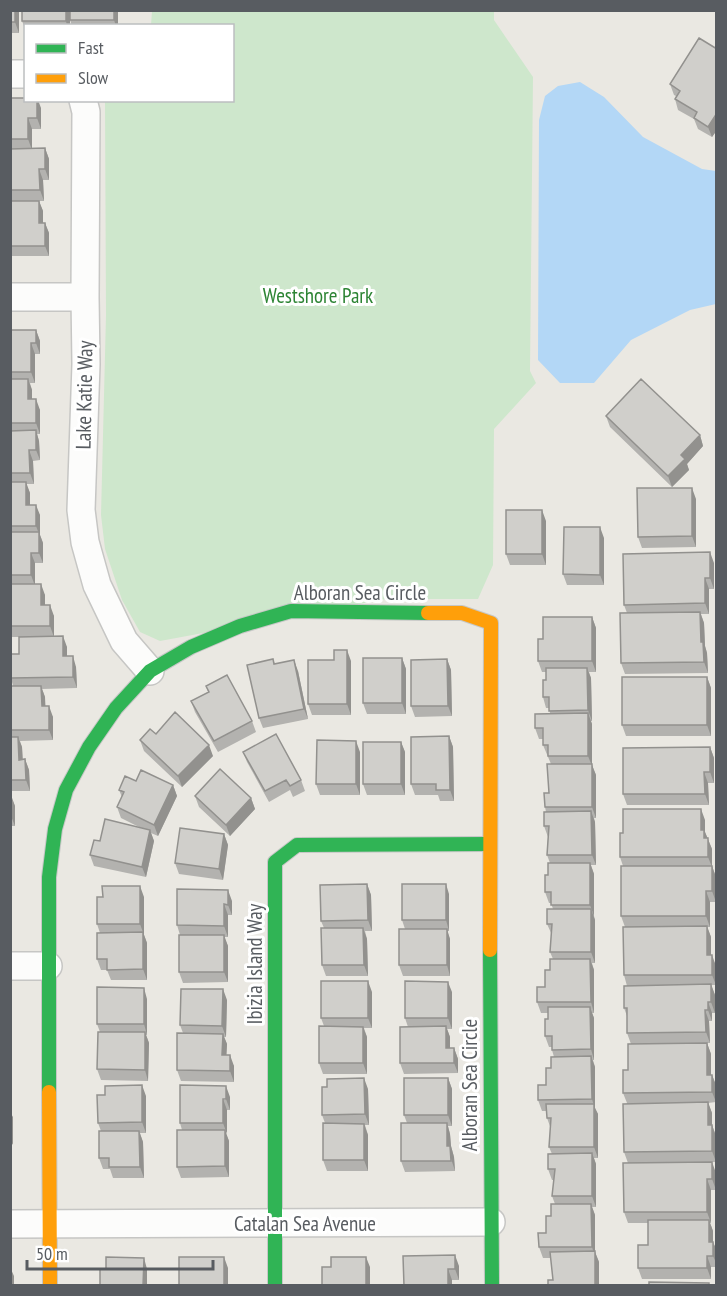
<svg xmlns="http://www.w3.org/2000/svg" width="727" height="1296" viewBox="0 0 727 1296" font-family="'PT Sans Narrow',sans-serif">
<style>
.green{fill:#cee7cc}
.water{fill:#b3d7f6}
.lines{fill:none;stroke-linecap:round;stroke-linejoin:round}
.street-casing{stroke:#c6c6c4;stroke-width:30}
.fast-casing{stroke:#c6c7c6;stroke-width:16}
.slow-casing{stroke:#c6c7c6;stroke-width:16}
.street{stroke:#fcfcfb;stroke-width:27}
.fast{stroke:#30b455;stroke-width:14}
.slow{stroke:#ff9f0a;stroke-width:14}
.wall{fill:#b3b2af}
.shaded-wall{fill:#92918e}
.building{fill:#d0cfcb;stroke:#92918e;stroke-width:1.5}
.labels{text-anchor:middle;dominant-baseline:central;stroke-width:6;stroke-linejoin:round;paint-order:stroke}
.park-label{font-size:21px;fill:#2d8434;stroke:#fff}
.street-label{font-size:21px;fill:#585c61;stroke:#fff}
</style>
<rect width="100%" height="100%" fill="#eae8e2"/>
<path class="green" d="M152 11H494V20L533 77 530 371 536 383 494 429 493 565 478 599H386L160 641 140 632 122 600 105 549 101 515 106 315 105 101 232 100V26L151 25Z"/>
<path class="water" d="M580 82 604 97 643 137 702 169 716 171V304L690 310 631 340 594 383H560L538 360 539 120 545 96 558 86Z"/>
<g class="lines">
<g class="street-casing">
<path id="street" d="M10 74H26
M83 100 86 112 85 297 86 364 81 510 85 542 97 585 124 641 150 671
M10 297H85
M10 966H48
M10 1224 491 1222"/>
</g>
<g class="fast-casing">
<path id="fast" d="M490 950 492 1286
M49 1092V877L55 829 66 790 89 747 116 708 150 671 191 647 240 626 291 611 428 613
M275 1286V862L297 845 489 844"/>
</g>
<g class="slow-casing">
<path id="slow" d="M428 613H462L491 623 490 950
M49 1092 50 1286"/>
</g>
<use href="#street" class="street"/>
<use href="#fast" class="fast"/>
<use href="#slow" class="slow"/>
</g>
<path class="wall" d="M10 10H19V33H10Z
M70 10V26H26V31L22 21Z
M118 10V26H72L70 20Z
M717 49V130L712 137 698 129 694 119 678 110 675 99 676 96 674 95 670 84Z
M10 98 41 108V129H32V149L45 148 49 159V180H43L44 201H39L43 211V223H45L49 233V256H10Z
M10 330H36L40 341V354H35V383H30L32 390V399L40 410V434H37L39 441 40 460 33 461 34 484H26L30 493V505L40 515V535L43 543V563H35V584L45 595V605L54 616V636L67 647V656L76 667 77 688 42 689 45 697V706L53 717V740L20 741 22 747 23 760 25 759 29 770 30 791H10V686H13L11 678 19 654V637H10Z
M606 416 700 435 703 446 687 464 689 470 672 487 610 427Z
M696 499V547L642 548 638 537Z
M546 521V565H510L506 554Z
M604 538V585H567L563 574Z
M714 563V589H709V614H701L704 623 705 646 707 653 708 673 625 674 621 663 627 613 624 605Z
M592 617 596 628V672H589L591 678 592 721H591L592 724V765L596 775V818H594L595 822 596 865H591L594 874V916L595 920V963H592L594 970V1013H592L594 1018V1060H593L595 1067V1108L598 1114V1158H594L596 1164V1207H592L595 1215V1252L599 1262V1286L553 1280 551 1258H543L539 1247 546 1233 555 1204 552 1196 554 1180H552L548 1169 552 1154 549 1147 551 1129 547 1118V1111H542L538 1100 546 1085 554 1057 552 1050V1047H549L545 1036 548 1019V1013H541L537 1002 545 987 553 959 550 952 552 935 547 924 553 909 551 903H549L545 892 550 863 547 855 548 837 544 826 546 812 545 807 549 793 551 764 543 745V739H539L535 728 550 713 549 708H546L543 697 546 680V672H542L538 661 543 639Z
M402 658 406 669V714H367L363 703Z
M273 659 275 664 298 671 308 719 263 728 259 718Z
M447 659 451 670 452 716 415 717 411 706Z
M334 660 351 661V715H312L308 704Z
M707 677 711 688V736H626L622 725Z
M206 686 252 721 256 732 218 752 195 712 191 701 208 692Z
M156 734 213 756 182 787 144 751 140 740Z
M449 736 453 747 454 801H440L438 795H415L411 784Z
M401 742 405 752V795H367L363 784Z
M710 747 714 758V783H708L709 805H627L623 794Z
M243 752 301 780 305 791 293 797 290 790 269 802 247 762Z
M360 752V795H320L316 784Z
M136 781 173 785 177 796 158 836 151 833 154 841 146 877 94 866 90 855 100 841 141 828 121 818 117 807 122 797 119 790Z
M10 795 15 806V826H10Z
M195 796 251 798 255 809 230 836 199 807Z
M705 820V832L712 849V866L716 877V902H710V927H707L711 937V955L716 966V985H711L715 995V1013H712V1021H709L710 1043 631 1044 627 1033V1016L624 1008 627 986 624 975 625 927 621 916 623 866 620 857Z
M224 834 228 845 223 880 179 874 175 863Z
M367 884 371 895 372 931H365L367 939 368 976H326L322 965 324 928 321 921Z
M449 894V931H447L450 939V976H403L399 965 405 929 402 920Z
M144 897V935L147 943V980H111L107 970H101L97 959 100 933 97 924Z
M232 901V915H228V937H224L228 946V982L183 983 179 972 180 935 177 925Z
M372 992V1028H364L367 1037V1074H323L319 1063 324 1026 321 1018Z
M452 992V1029H447L450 1037V1048H454L458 1059V1073L404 1074 400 1063 408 1027 405 1018Z
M147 999V1035H146L149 1043 148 1081 101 1080 97 1069 100 1032 97 1024Z
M227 1000 226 1037H224L227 1044 226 1055 234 1066V1082L181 1081 177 1070 183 1033 180 1025Z
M707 1043 711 1054V1075H712L716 1085V1102L708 1103 712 1113V1125L716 1136V1162L664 1163 716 1173V1190H711V1223H710L713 1231V1242L717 1251V1267H711V1279H642L638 1268 648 1245V1223H628L624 1212 628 1163 624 1152 627 1103 623 1093 628 1070Z
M448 1078 452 1089V1126H448L450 1134 451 1146 454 1157 455 1171 405 1172 401 1161 407 1123 404 1115Z
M368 1089 369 1125H365L368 1135V1171H327L323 1160 325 1123 322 1115Z
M146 1096V1133H140L143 1142 144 1178H113L110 1169H103L99 1158 101 1131 98 1123Z
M230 1097V1110H227L226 1134 229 1141V1177L181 1178 177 1167 182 1130 180 1123Z
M403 1256 459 1266V1280H452V1286Z"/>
<path class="shaded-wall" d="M15 10H19V33L15 22Z
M66 10H70V26H67L66 21Z
M114 10H118V26H116L114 20Z
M37 100H38L41 108V129L37 118Z
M717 113V130L712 137 708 127Z
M28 118 32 129V150L28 139Z
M45 148 49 159V180L45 169Z
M39 169 43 180 44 201 40 190Z
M39 201 43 211V233L39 223Z
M45 223 49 233V256L45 246Z
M36 330 40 341V354L36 343Z
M31 343 35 354V383L31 372Z
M28 379 32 390V410L28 399Z
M36 399 40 410V434L36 423Z
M36 430 39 441 40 460 36 450Z
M700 435 703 446 687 464 689 470 672 487 668 476 681 455Z
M29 450 33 461 34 484 30 473Z
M26 482 30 493V515L26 505Z
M692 488 696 499V547L692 536Z
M36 505 40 515V535L43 543V563L39 553V534L36 526Z
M542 510 546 521V565L542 554Z
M600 527 604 538V585L600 575Z
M710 552 714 563V589L710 578Z
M31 553 35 563V586L31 575Z
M705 578 709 589V614L705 603Z
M41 584 45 595V616L41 605Z
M50 605 54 616V637L50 626Z
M700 612 704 623 705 646 707 653 708 673 704 662 701 642Z
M592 617 596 628V672L592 661Z
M63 636 67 647V667L63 656Z
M347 650 351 661V715L347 704Z
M73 656 76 667 77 688 73 677Z
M402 658 406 669V714L402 703Z
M447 659 451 670 452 716 448 706Z
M294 660 298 671 308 719 304 709Z
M587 668 591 678 592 721 588 710Z
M707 677 711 688V736L707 725Z
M41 686 45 697 46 717 42 706Z
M49 706 53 717V740L49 730Z
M588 713 592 724V765L596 775V818L592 807V766L588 756Z
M449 736 453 747 454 801 450 790Z
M18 737 22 747 23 771 19 760Z
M356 741 360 752V795L356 784Z
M401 742 405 752V795L401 784Z
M209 745 213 756 182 787 178 776Z
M710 747 714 758V783L710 772Z
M25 759 29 770 30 791 26 780Z
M704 772 708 783 709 805 705 794Z
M173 785 177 796 158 836 154 825Z
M11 795 15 806V826L11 816Z
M251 798 255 809 230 836 226 825Z
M701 809 705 820V832L712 849V867L708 857 701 830Z
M591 811 595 822 596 865 592 855Z
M150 830 154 841 146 877 142 867Z
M224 834 228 845 223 880 219 869Z
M590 863 594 874V916L590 905Z
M712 866 716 877V902L712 891Z
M367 884 371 895 372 931 368 920Z
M446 884 449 894V931L446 920Z
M140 886 144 897V935L140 924Z
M228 890 232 901V915L228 905Z
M706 891 710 902V927L706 916Z
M224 904 228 915V937L224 926Z
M591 909 595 920V963L591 952Z
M707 926 711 937V966L707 955Z
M363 928 367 939 368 976 364 965Z
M447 929 450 939V976L447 965Z
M143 932 147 943V980L143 969Z
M224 935 228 946V982L224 972Z
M712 955 716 966V985L712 975Z
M590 959 594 970V1013L591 1002Z
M368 981 372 992V1028L368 1018Z
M448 982 452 992V1029L448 1018Z
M711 984 715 995V1013L711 1002Z
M144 988 147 999V1035L144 1024Z
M223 989 227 1000 226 1037 222 1026Z
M708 1002 712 1013V1021L708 1010Z
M590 1007 594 1018V1060L591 1049Z
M705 1010 709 1021 710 1043 706 1032Z
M10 1016 11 1018 12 1040 10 1037Z
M446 1026 450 1037V1059L446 1048Z
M363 1027 367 1037V1074L363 1063Z
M145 1032 149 1043 148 1081 145 1070Z
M223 1034 227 1044 226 1066 222 1055Z
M707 1043 711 1054V1085L707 1075Z
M10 1044 11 1046 12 1074 10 1071Z
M454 1048 458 1059V1073L454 1063Z
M230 1055 234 1066V1082L230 1071Z
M591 1056 595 1067V1108L598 1114V1158L594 1147V1106L592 1099Z
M712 1075 716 1085V1102L712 1092Z
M364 1078 368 1089 369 1125 365 1114Z
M448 1078 452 1089V1126L448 1115Z
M10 1082 12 1086V1109L10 1105Z
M142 1085 146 1096V1133L142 1122Z
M226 1086 230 1097V1110L226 1099Z
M223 1099 227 1110V1134L223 1123Z
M708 1102 712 1113V1125L716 1136V1162L712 1151 708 1125Z
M10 1112 13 1117V1145L10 1140Z
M447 1123 450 1134 451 1146 454 1157 455 1171 447 1146Z
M364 1124 368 1135V1171L364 1160Z
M225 1130 229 1141V1177L225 1166Z
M139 1131 143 1142 144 1178 140 1167Z
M10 1149 11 1151V1171L10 1169Z
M592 1153 596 1164V1207L592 1196Z
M712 1162 716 1173V1190L712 1179Z
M707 1179 711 1190V1223L707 1212Z
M591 1204 595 1215V1252L599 1262V1286H595V1257L592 1247Z
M709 1220 713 1231V1253L709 1242Z
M713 1242 717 1251V1265L713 1256Z
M455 1255 459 1266V1280L455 1269Z
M707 1256 711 1267V1279L707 1268Z
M224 1257 228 1268V1286H224Z
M366 1257 370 1267V1286H366Z
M144 1258 147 1269V1286H143Z
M10 1267 14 1276V1286H10Z
M448 1269 452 1280V1286H448Z"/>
<path class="building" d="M10 10H15V22H10Z
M22 10H66V21H22Z
M70 10H114V20H70Z
M699 38 717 49V113L708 127 694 118 697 112 675 99 680 91 670 84Z
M10 98H26V100H37V118H28V139H10Z
M45 148V169H39L40 190H10V149Z
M10 201H39V223H45V246H10Z
M10 330H36V343H31V372H10Z
M10 379H28V399H36V423H10Z
M641 379 700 435 681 455 685 459 668 476 606 416Z
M36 430V450H29L30 473H10V431Z
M10 482H26V505H36V526H10Z
M637 488H692V536L638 537Z
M506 510H542V554H506Z
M564 527H600V575L563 574Z
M10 532H39V553H31V575H10Z
M710 552V578H705V603L624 605 623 554Z
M10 584H41V605H50V626H10Z
M700 612 701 642H703L704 662 621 663 620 613Z
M543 617H592V661H538V639H543Z
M63 636V656H73V677L11 678 10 654H19V637Z
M334 650H347V704H308V660H334Z
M363 658H402V703H363Z
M273 659 274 664 294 660 304 709 259 718 247 665Z
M447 659 448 706H411V660Z
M546 668H587L588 710 549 711V697H543V680H546Z
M227 675 252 721 214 741 191 701 209 692 206 686Z
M622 677H707V725H622Z
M10 686H41L42 706H49V730H10Z
M175 712 209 745 178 776 140 740 150 729 156 734Z
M588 713V756H548V745H543V728H535V714Z
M276 734 301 780 290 786 286 780 265 791 243 752Z
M449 736 450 790H436V784H411V737Z
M10 737H18L19 760 25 759 26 780H10Z
M317 740 356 741V784H316Z
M363 742H401V784H363Z
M710 747V772H704L705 794H623V748Z
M547 764H592V807H545L544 793H549Z
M220 769 251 798 226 825 195 796Z
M141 770 173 785 154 825 117 807 124 792 119 790 125 776 136 781Z
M10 795H11V816H10Z
M623 809H701V830H704V838H708V857H620V833H623Z
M591 811 592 855H547L549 826H544V812Z
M105 819 150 830 142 867 90 855 94 840 100 841Z
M180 828 224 834 219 869 175 863Z
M548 863H590V905H551V892H545V875H548Z
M621 866H712V891H706V916H621Z
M367 884 368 920 321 921 320 885Z
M402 884H446V920H402Z
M102 886H140V924H97V897H103Z
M177 889 228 890V905L224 904V926L177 925Z
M547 909H591V952H550L552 924H547Z
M707 926V955H712V975H624L623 927Z
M321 928H363L364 965H322Z
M399 929H447V965H399Z
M143 932V969L107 970V959H97V933Z
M179 935H224V972H179Z
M550 959H590L591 1002H537V987H545V970H550Z
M321 981H368V1018H321Z
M405 981 448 982V1018H405Z
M711 984V1002H708V1010H705L706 1032 627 1033V1008H624V986Z
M97 987 144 988V1024H97Z
M181 989H223L222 1026 180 1025Z
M548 1007H590L591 1049 552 1050V1036H545V1019H548Z
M319 1026 363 1027V1063H319Z
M446 1026V1048H454V1063H400V1027Z
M98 1032H145V1070L97 1069Z
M177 1033 223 1034 222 1055H230V1071L177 1070Z
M707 1043V1075H712V1092L623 1093V1070H628V1044Z
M591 1056 592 1099 538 1100V1085H546V1068H551V1057Z
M364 1078 365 1114 322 1115V1087H327V1079Z
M404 1078H448V1115H404Z
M142 1085V1122L98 1123 97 1095H105V1086Z
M180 1085 226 1086V1099H223V1123H180Z
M708 1102V1125H712V1151L624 1152 623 1104Z
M546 1104H594V1147H549L551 1118H547Z
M323 1123 364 1124V1160H323Z
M401 1123H447V1146H450L451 1161H401Z
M177 1130H225V1166L177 1167Z
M99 1131H139L140 1167H109V1158H99Z
M592 1153V1196H552L555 1169H548V1154Z
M712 1162V1179H707V1212H624L623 1163Z
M551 1204H591L592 1247H539L538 1233H546V1216H551Z
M648 1220H709V1242H713V1256H707V1268H638V1245H648Z
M595 1251V1286H548V1280H553L550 1252Z
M455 1255V1269H448V1286H404L403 1256Z
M106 1257 144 1258 143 1286H100V1269H106Z
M179 1257H224V1286H179Z
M331 1257H366V1286H322V1267H331Z
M649 1282 709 1283V1286H649Z"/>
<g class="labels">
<g class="park-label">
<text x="318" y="295">Westshore Park</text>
</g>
<g class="street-label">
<text transform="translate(84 395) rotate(-89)">Lake Katie Way</text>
<text x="360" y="592">Alboran Sea Circle</text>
<text transform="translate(254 964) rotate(-90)">Ibizia Island Way</text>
<text transform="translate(469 1085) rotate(-90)">Alboran Sea Circle</text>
<text x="305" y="1223">Catalan Sea Avenue</text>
</g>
</g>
<rect width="727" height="1296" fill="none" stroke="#585c61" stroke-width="24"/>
<rect x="24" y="24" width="210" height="78" fill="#ffffff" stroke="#bcbec0" stroke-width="1.5"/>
<rect x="36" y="44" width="30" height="9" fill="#30b455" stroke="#bcbec0" stroke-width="1.5"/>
<text x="78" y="54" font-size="18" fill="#585c61">Fast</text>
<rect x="36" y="74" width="30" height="9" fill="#ff9f0a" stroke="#bcbec0" stroke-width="1.5"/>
<text x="78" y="84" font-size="18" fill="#585c61">Slow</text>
<path d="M27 1260v9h186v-9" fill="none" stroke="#585c61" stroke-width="3"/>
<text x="36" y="1260" font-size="18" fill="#585c61" stroke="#ffffff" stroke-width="4.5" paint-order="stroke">50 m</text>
</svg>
